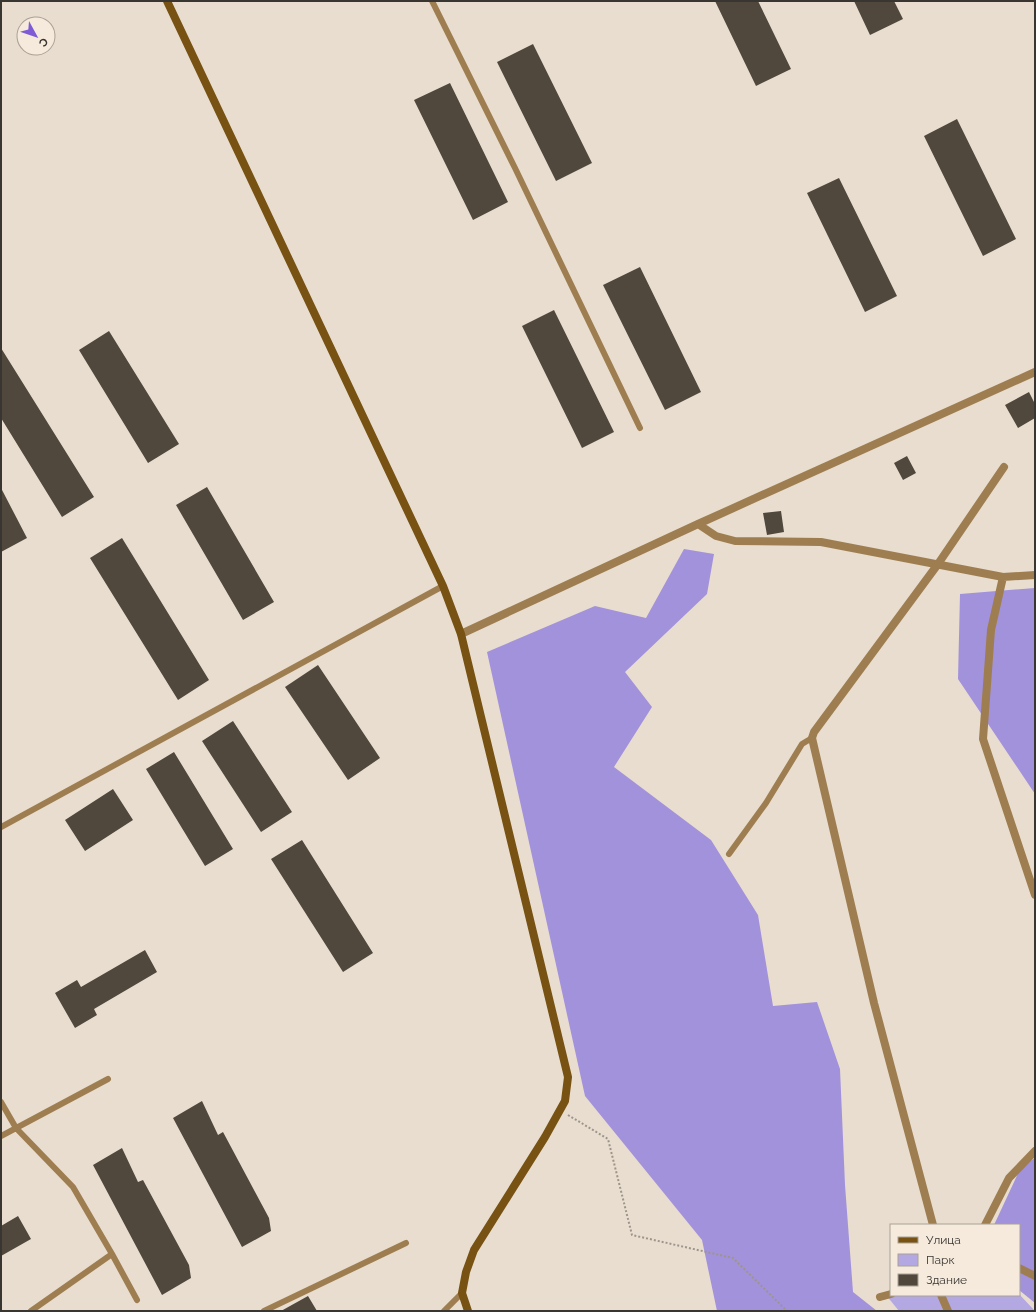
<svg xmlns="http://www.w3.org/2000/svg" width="1036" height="1312" viewBox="0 0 1036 1312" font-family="Raleway,sans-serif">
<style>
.green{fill:#b3a8e2}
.forest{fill:#a292db}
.building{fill:#50483c}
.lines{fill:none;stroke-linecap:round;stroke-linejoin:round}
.path{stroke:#9d958b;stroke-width:2;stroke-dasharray:2 2;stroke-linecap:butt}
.lane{stroke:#9e7e50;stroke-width:6}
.street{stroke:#9e7e50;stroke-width:8}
.secondary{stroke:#775212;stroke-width:8}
</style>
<rect width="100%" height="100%" fill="#e8ddcf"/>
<path class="green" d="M891 1290V1295L1019 1294 1035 1311H899L886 1295Z"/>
<path class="forest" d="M684 549 714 554 707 594 625 672 652 707 614 767 711 840 758 915 773 1006 817 1002 840 1069 845 1185 853 1292 877 1311H717L702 1240 585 1096 487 652 595 606 646 618Z
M1035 588V794L958 679 960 594Z
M1035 1158V1303L1019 1290V1225H994L1021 1167Z"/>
<path class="building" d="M715 1H758L791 69 756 86Z
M854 1H894L903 19 870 35Z
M533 44 592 163 556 181 497 62Z
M450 83 508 202 473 220 414 100Z
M957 119 1016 239 983 256 924 136Z
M839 178 897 296 865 312 807 193Z
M640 267 701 392 665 410 603 285Z
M554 310 614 432 582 448 522 326Z
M109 331 179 444 148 463 79 350Z
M1 348 94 497 62 517 1 418Z
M1029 392 1035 404V418L1018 428 1005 405Z
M907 456 916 473 903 480 894 463Z
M207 487 274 602 243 620 176 505Z
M1 488 27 538 1 552Z
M781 511 784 532 767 535 763 513Z
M122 538 209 680 178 700 90 558Z
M318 665 380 758 348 780 285 687Z
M233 721 292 812 261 832 202 741Z
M174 752 233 849 205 866 146 769Z
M113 789 133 820 85 851 65 820Z
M302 840 373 953 343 972 271 859Z
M145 950 157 972 94 1009 97 1015 75 1028 55 993 77 980 81 987Z
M202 1101 218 1135 223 1132 269 1218 271 1231 242 1247 173 1118Z
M122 1148 138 1182 143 1180 189 1265 191 1278 162 1295 93 1165Z
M18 1216 31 1239 1 1256V1226Z
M308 1296 317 1311H281Z"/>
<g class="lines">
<path class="path" d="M568 1115 608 1139 632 1235 733 1258 787 1311"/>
<path class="lane" d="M432 1 515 168 640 428
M1 827 443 586
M729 854 766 803 802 744 812 738
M1 1102 16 1128 73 1187 112 1254 137 1300
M1 1136 108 1079
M31 1311 112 1254
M264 1311 406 1243
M444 1311 462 1293"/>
<path class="street" d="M698 524 716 536 735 541 821 542 1003 577 1035 575
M1003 577 991 630 983 739 1035 895
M461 634 698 524 1035 372
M933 1225 874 1003 812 738 814 732 938 564 1004 467
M985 1225 1009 1178 1035 1151
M1019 1268 1035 1276
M941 1295 948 1311
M880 1297 891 1294"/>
<path class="secondary" d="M167 1 443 586 461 634 568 1077 565 1101 545 1137 474 1250 466 1272 462 1293 468 1311"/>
</g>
<rect width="1036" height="1312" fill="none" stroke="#393530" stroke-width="4"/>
<rect x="890" y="1224" width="130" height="72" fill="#f5eadc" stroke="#aaa297"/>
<rect x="898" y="1237" width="20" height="6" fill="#775212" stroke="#aaa297"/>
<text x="926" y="1244" font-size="12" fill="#393530">Улица</text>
<rect x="898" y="1254" width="20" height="12" fill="#b3a8e2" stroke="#aaa297"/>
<text x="926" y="1264" font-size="12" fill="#393530">Парк</text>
<rect x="898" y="1274" width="20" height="12" fill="#50483c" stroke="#aaa297"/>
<text x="926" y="1284" font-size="12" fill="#393530">Здание</text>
<g transform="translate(36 36) rotate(130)"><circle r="19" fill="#f5eadc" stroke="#aaa297"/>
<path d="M0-3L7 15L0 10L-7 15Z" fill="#7f5bd5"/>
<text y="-6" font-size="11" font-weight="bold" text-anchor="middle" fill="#393530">С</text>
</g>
</svg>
